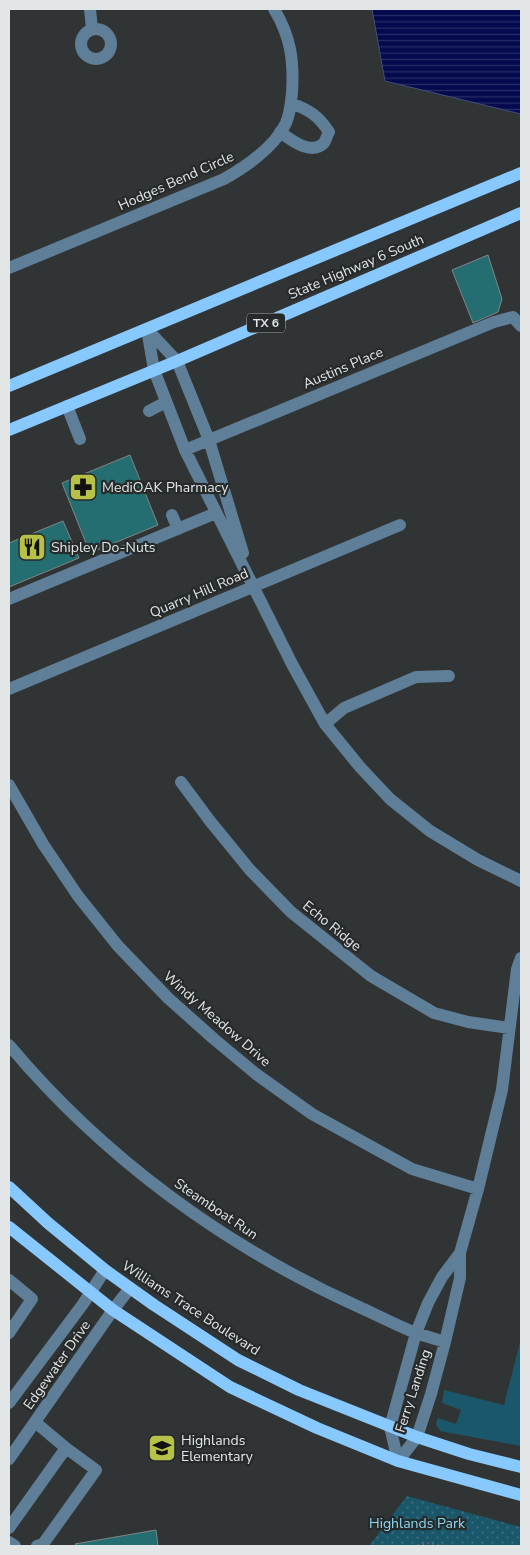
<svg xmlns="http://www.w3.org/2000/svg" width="530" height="1555" viewBox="0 0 530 1555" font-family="'Nunito Sans',sans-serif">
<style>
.green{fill:#1b576a}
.park{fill:url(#park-dots)}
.water{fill:url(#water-rules);stroke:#464c7b}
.building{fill:#246e72;stroke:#818585}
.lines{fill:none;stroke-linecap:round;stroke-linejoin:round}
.path{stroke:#717475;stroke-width:2;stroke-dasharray:1 4;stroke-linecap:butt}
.minor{stroke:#5f7e98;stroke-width:12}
.major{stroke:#87c8fe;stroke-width:12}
.labels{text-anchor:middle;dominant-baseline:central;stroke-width:4.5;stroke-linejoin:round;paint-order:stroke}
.shield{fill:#262a2b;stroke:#aaaeaf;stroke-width:1}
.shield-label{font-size:12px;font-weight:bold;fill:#e3e6e7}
.street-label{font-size:14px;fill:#e3e6e7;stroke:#262a2b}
.poi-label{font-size:14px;fill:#e3e6e7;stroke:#262a2b;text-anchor:start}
.park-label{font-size:14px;fill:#86d7f4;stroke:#262a2b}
</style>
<defs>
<pattern id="park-dots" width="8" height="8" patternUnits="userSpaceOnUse" patternTransform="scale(1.25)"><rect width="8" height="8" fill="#1b576a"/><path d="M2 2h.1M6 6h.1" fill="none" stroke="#3c6f7f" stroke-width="1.8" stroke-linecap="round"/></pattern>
<pattern id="water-rules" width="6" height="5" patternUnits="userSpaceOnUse" patternTransform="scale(1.25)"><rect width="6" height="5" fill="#030a4d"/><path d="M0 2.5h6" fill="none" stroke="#282e67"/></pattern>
</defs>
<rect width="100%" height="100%" fill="#303435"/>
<path class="green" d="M521 1338V1446L440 1431 436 1424 438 1418 456 1424 461 1410 442 1403 444 1390 504 1405Z"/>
<path class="park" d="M407 1496 521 1527V1546H369Z"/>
<path class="water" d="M372 9H521V114L385 81Z"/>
<path class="building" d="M488 255 502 299 498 312 473 323 452 270Z
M130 455 158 525 90 553 62 483Z
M63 521 79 558 9 587V543Z
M156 1530 158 1546H76L75 1544Z"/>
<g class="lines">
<path class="path" d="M413 1546 429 1543 445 1546"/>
<path class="minor" d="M90 9 92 29
M81 44a15 15 0 1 1 30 0a15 15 0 1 1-30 0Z
M280 132C291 140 311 156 324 143 326 140 327 135 329 132 318 115 309 110 291 103
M9 268 224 179C247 166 274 148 286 123 290 114 291 103 292 93 294 61 291 37 274 9
M147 329 154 370 185 450 292 664 325 724 360 767 390 799 430 831 478 860 521 881
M147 329 177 361 209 440 243 553
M67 406 80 439
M149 411 166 402
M185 450 494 322 513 317 521 326
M172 515 178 529
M9 599 216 513
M9 689 400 525
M325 724 344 708 416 677 449 676
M181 782 210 821 250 870 291 912 371 976 434 1013 468 1022 509 1028
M9 785 43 844 78 896 118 946 168 998 214 1039 256 1074 312 1114 412 1169 478 1189
M9 1045C103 1157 224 1246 357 1306 377 1315 396 1325 416 1333 425 1336 435 1339 445 1342
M460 1253 442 1277 428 1303 416 1333 390 1427 398 1461 417 1437 431 1394 445 1342 460 1278V1253L478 1189 502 1090 517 969 521 958
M9 1280 32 1299 9 1333
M9 1403 83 1304 105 1270
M35 1422 66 1448 96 1470 43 1544 37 1546
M9 1459 113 1310 130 1288
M9 1528 66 1448
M9 1542 15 1546"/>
<path class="major" d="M9 386 521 173
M9 430 177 361 521 213
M9 1187 48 1223 105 1270 154 1305 238 1360 299 1390 417 1437 469 1454 521 1467
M9 1227 113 1310 230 1387 317 1428 398 1461 521 1495"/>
</g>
<defs>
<g id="pharmacy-square" transform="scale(1.4375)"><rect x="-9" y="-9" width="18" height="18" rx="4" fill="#b7c148" stroke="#262a2b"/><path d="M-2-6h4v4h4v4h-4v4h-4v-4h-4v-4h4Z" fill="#111"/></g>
<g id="restaurant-square" transform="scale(1.4375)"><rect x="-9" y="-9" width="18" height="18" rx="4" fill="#b7c148" stroke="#262a2b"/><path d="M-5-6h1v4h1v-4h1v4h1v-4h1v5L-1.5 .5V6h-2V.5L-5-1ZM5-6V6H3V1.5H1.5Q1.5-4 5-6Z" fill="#111"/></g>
<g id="school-square" transform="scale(1.4375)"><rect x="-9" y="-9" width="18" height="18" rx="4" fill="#b7c148" stroke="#262a2b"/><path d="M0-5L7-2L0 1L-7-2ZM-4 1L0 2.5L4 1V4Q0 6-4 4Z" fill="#111"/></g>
</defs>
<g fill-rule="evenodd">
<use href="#pharmacy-square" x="83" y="487"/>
<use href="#restaurant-square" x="32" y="547"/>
<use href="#school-square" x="162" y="1448"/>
</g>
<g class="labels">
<rect class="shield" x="247" y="313.5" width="38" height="19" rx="4"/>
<g class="shield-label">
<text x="266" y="323">TX 6</text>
</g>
<g class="street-label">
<text transform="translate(176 181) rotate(-24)">Hodges Bend Circle</text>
<text transform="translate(356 267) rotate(-23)">State Highway 6 South</text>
<text transform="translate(343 368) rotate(-23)">Austins Place</text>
<text transform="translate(199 593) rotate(-23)">Quarry Hill Road</text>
<text transform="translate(332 926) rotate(39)">Echo Ridge</text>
<text transform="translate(217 1019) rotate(41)">Windy Meadow Drive</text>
<text transform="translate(216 1209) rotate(34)">Steamboat Run</text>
<text transform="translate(191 1308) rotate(33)">Williams Trace Boulevard</text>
<text transform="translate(57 1365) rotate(-55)">Edgewater Drive</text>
<text transform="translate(413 1391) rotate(-72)">Ferry Landing</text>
</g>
<g class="poi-label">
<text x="102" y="487">MediOAK Pharmacy</text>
<text x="51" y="547">Shipley Do-Nuts</text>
<text x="181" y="1440">Highlands<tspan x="181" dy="16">Elementary</tspan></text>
</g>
<g class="park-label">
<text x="417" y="1523">Highlands Park</text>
</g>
</g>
<rect width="530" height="1555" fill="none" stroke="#e3e6e7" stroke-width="20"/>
</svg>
